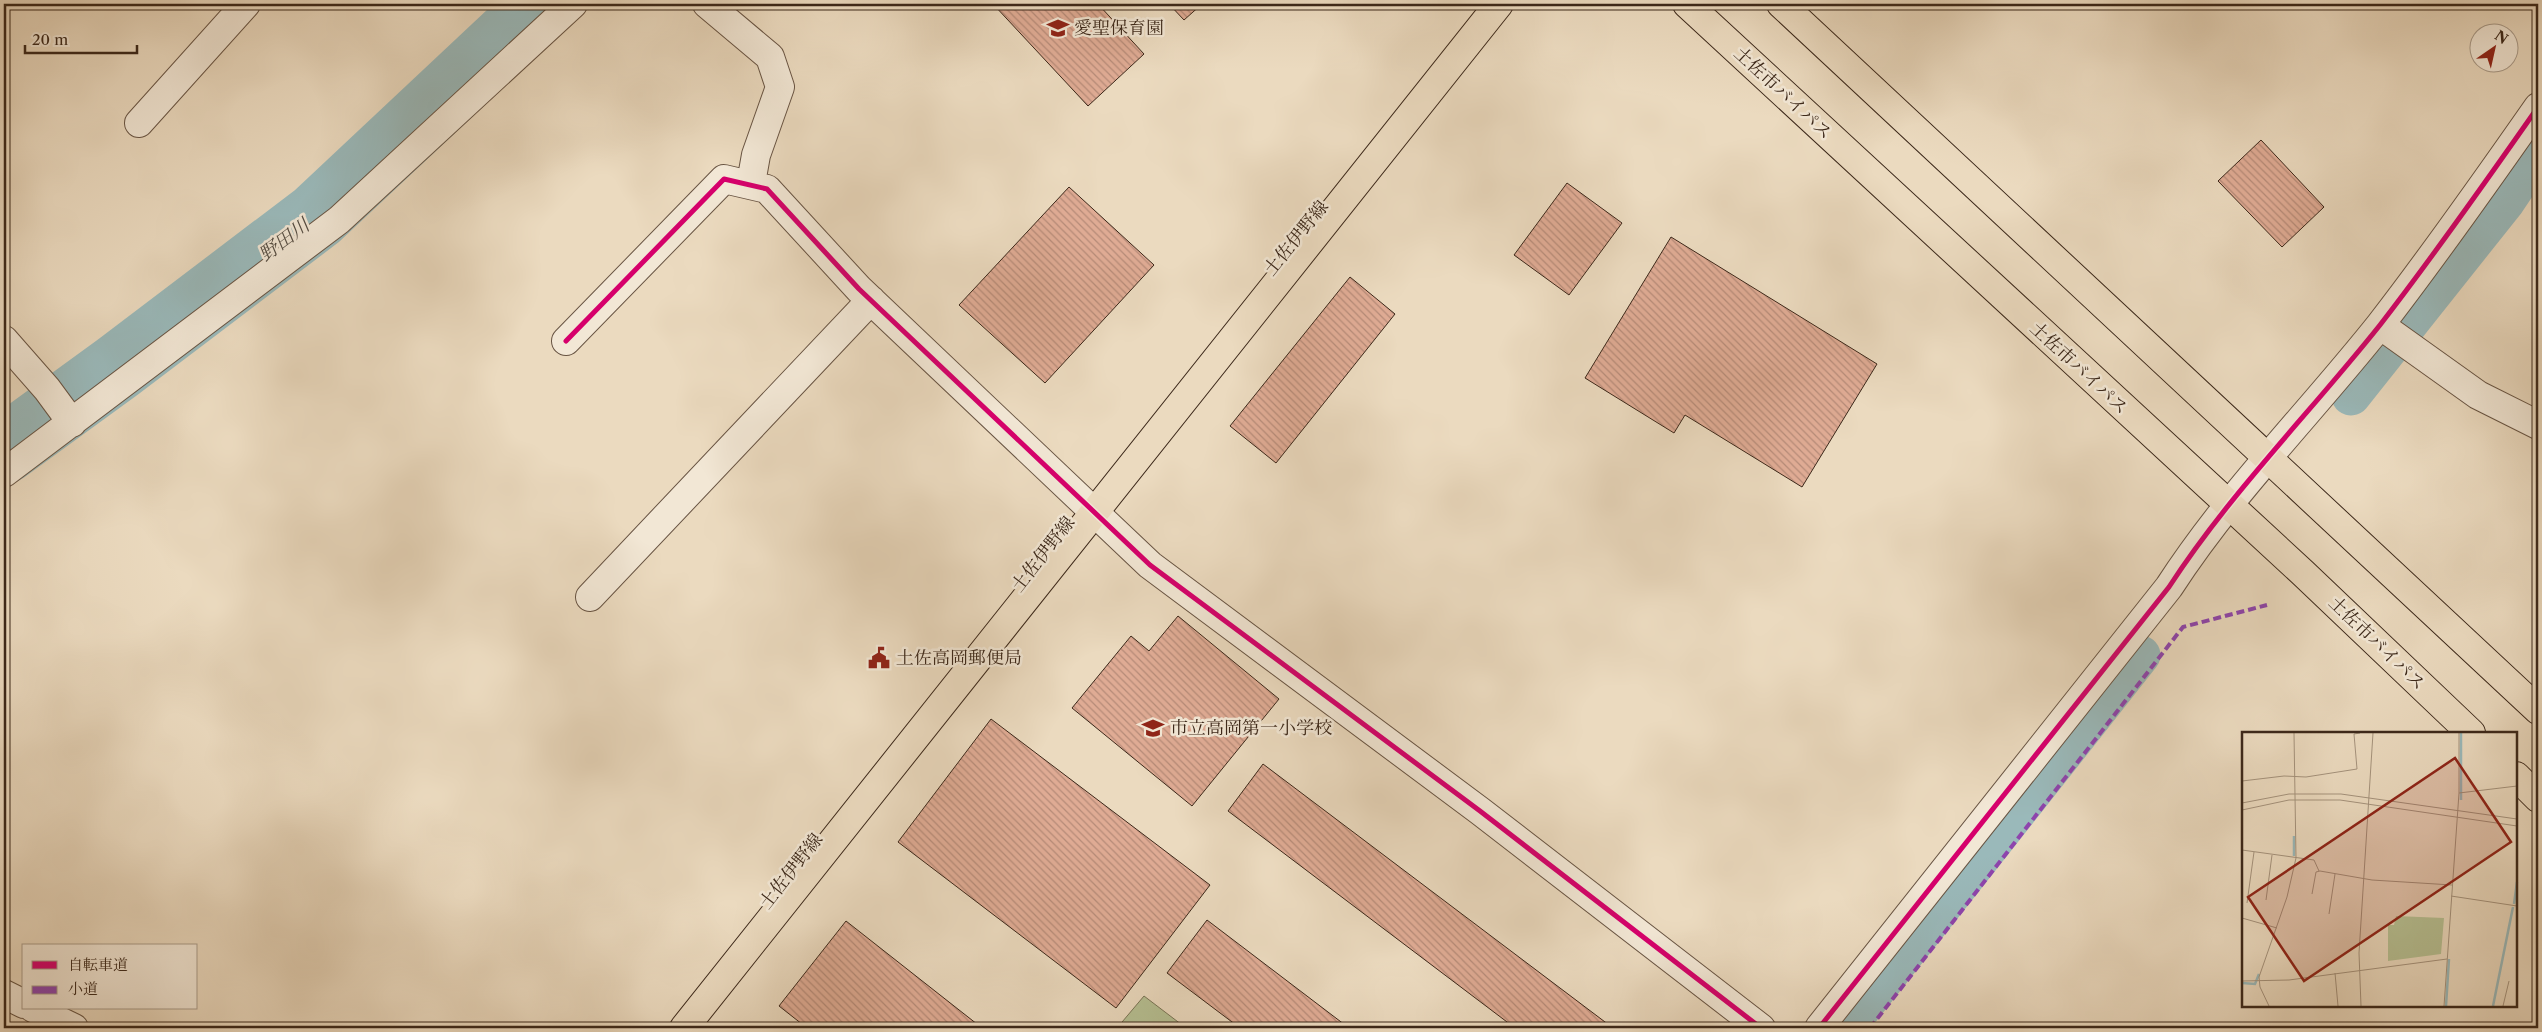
<svg xmlns="http://www.w3.org/2000/svg" width="2542" height="1032" viewBox="0 0 2542 1032" font-family="'Libre Caslon Text','Noto Serif JP',serif">
<style>
.park{fill:#b6c093;stroke:#797456}
.lines{fill:none;stroke-linecap:round;stroke-linejoin:round}
.canal{stroke:#9ab9ba;stroke-width:39}
.river{stroke:#9ab9ba;stroke-width:68}
.building{fill:url(#building-back-hatch);stroke:#3c281a}
.street-casing{stroke:#685443;stroke-width:30}
.primary-casing{stroke:#3c281a;stroke-width:30}
.highway-casing{stroke:#3c281a;stroke-width:30}
.street{stroke:#f2e7d5;stroke-width:28}
.primary{stroke:#ebdabf;stroke-width:28}
.highway{stroke:#ebdabf;stroke-width:28}
.quiet{stroke:#8e44ad;stroke-width:4;stroke-dasharray:8 4;stroke-linecap:butt}
.cycleway-casing{stroke:#f2e7d5;stroke-width:8}
.cycleway{stroke:#d6006c;stroke-width:5}
.labels{text-anchor:middle;dominant-baseline:central;stroke-width:5;stroke-linejoin:round;paint-order:stroke}
.poi-label{font-size:18px;fill:#3c281a;stroke:#f2e7d5;text-anchor:start}
.street-label{font-size:18px;fill:#3c281a;stroke:#f2e7d5}
.water-label{font-size:19px;font-style:italic;fill:#544c42;stroke:#f2e7d5}
.inset-river{fill:none;stroke:#9ab9ba;stroke-width:2.5}
.inset-road{fill:none;stroke:#a5937d;stroke-width:1}
.view{fill:#8f2418;fill-opacity:0.15;stroke:#8f2418;stroke-width:2.5}
.inset-edge{fill:none;stroke:#3c281a;stroke-width:2.5}
</style>
<defs>
<pattern id="building-back-hatch" width="6" height="6" patternUnits="userSpaceOnUse" patternTransform="scale(1.25)"><rect width="6" height="6" fill="#dfab94"/><path d="M-1 5l2 2M0 0l6 6M5-1l2 2" fill="none" stroke="#b68b78"/></pattern>
</defs>
<rect width="100%" height="100%" fill="#ebdabf"/>
<filter id="stains"><feTurbulence type="fractalNoise" baseFrequency=".004" numOctaves="4"/><feColorMatrix values="0 0 0 0 .2 0 0 0 0 .09 0 0 0 0 .02 0 0 0 .5 -.17"/></filter>
<radialGradient id="worn" r=".72"><stop offset=".6" stop-color="#630" stop-opacity="0"/><stop offset="1" stop-color="#630" stop-opacity=".3"/></radialGradient>
<path class="park" d="M1144 996 1186 1028H1117Z"/>
<g class="lines">
<path class="canal" d="M2351 396 2506 201 2538 153
M1846 1028 2141 655"/>
<path class="river" d="M4 450 118 367 317 216 543 4"/>
</g>
<path class="building" d="M993 4H1098L1144 54 1088 106Z
M1169 4H1202L1184 20Z
M2261 140 2324 207 2282 247 2218 181Z
M1567 183 1622 223 1569 295 1514 255Z
M1069 187 1154 265 1045 383 959 305Z
M1671 237 1877 364 1802 487 1685 415 1674 433 1585 378Z
M1350 277 1395 314 1276 463 1230 426Z
M1178 616 1279 699 1192 806 1072 708 1131 636 1149 651Z
M991 719 1210 885 1116 1008 898 842Z
M1263 764 1613 1028H1515L1228 811Z
M1207 920 1349 1028H1240L1167 973Z
M846 921 982 1028H807L779 1006Z"/>
<g class="lines">
<g class="street-casing">
<path id="street" d="M707 4 770 57 780 87 756 155 751 183
M139 123 246 4
M2380 325 2478 395 2538 425
M4 340 47 389 72 423
M566 341 724 179 767 189 859 289 1150 565 1480 811 1761 1028
M4 473 339 220 573 4
M590 597 871 300
M4 994 24 1004
M33 1008 74 1028
M1819 1028 2169 587C2230 493 2310 413 2380 325 2435 254 2487 180 2538 107"/>
</g>
<g class="primary-casing">
<path id="primary" d="M684 1028 1499 4"/>
</g>
<g class="highway-casing">
<path id="highway" d="M1687 4 2303 573 2471 733
M1781 4 2538 710
M2516 776 2538 798"/>
</g>
<use href="#street" class="street"/>
<use href="#primary" class="primary"/>
<use href="#highway" class="highway"/>
<path class="quiet" d="M1870 1028 2183 627 2267 605"/>
<g class="cycleway-casing">
<path id="cycleway" d="M566 341 724 179 767 189 859 289 1150 565 1480 811 1761 1028
M1819 1028 2169 587C2230 493 2310 413 2380 325 2435 254 2487 180 2538 107"/>
</g>
<use href="#cycleway" class="cycleway"/>
</g>
<defs>
<g id="school-bare" transform="scale(1.725)"><path d="M0-5L7-2L0 1L-7-2ZM-4 1L0 2.5L4 1V4Q0 6-4 4Z" fill="#8f2418" stroke="#f2e7d5" stroke-width="2.5" paint-order="stroke"/></g>
<g id="civic-bare" transform="scale(1.725)"><path d="M-.6-6.5H3V-4.5H.6V-3L4-1V1h2V6H-6V1h2V-1L-.6-3ZM-1.2 2.5V6h2.4V2.5Z" fill="#8f2418" stroke="#f2e7d5" stroke-width="2.5" paint-order="stroke"/></g>
</defs>
<g fill-rule="evenodd">
<use href="#school-bare" x="1058" y="28"/>
<use href="#civic-bare" x="879" y="658"/>
<use href="#school-bare" x="1153" y="728"/>
</g>
<g class="labels">
<g class="poi-label">
<text x="1074" y="28">愛聖保育園</text>
<text x="896" y="658">土佐高岡郵便局</text>
<text x="1170" y="728">市立高岡第一小学校</text>
</g>
<g class="street-label">
<text transform="translate(1783 93) rotate(43)">土佐市バイパス</text>
<text transform="translate(1296 238) rotate(-51)">土佐伊野線</text>
<text transform="translate(2079 368) rotate(43)">土佐市バイパス</text>
<text transform="translate(1043 554) rotate(-52)">土佐伊野線</text>
<text transform="translate(2377 643) rotate(44)">土佐市バイパス</text>
<text transform="translate(791 871) rotate(-52)">土佐伊野線</text>
</g>
<g class="water-label">
<text transform="translate(284 240) rotate(-37)">野田川</text>
</g>
</g>
<g transform="translate(2242 732)">
<rect width="275" height="275" fill="#ebdabf"/>
<path d="M154 184 202 186 199 222 146 229V193H152Z" fill="#b6c093"/>
<path class="inset-river" d="M219 68V1M52 124V104M272 172 275 150M0 251 13 252 17 242M204 274 207 227M251 274 271 175"/>
<path class="inset-road" d="M0 49 42 44 64 45 115 37 112 2 118 1M217 61 275 54M0 71 47 62H99L275 87M0 78 47 68H98L275 94M0 118 72 128 77 139M70 162 74 140 78 139 130 148 210 153M209 164 275 174M24 168 30 123M5 171 12 120M87 182 93 142M0 186 35 196M93 241 96 274M0 249 47 248 205 227M27 274 18 255 17 245 45 165 54 126 52 1M119 274 117 221 131 1M202 274 217 61V1M261 274 267 249"/>
<path class="view" d="M213 26 269 110 62 249 6 165Z"/>
<rect width="275" height="275" class="inset-edge"/>
</g>
<rect width="2542" height="1032" fill="none" stroke="#ebdabf" stroke-width="20"/>
<rect x="5" y="5" width="2532" height="1022" fill="none" stroke="#3c281a" stroke-width="2.5"/>
<rect x="10" y="10" width="2522" height="1012" fill="none" stroke="#3c281a"/>
<rect x="22" y="944" width="175" height="65" fill="#f2e7d5" stroke="#a99b8a"/>
<rect x="32" y="961" width="25" height="8" fill="#d6006c" stroke="#a99b8a"/>
<text x="68" y="970" font-size="15" fill="#3c281a">自転車道</text>
<rect x="32" y="986" width="25" height="8" fill="#8e44ad" stroke="#a99b8a"/>
<text x="68" y="994" font-size="15" fill="#3c281a">小道</text>
<g transform="translate(2494 48) rotate(34)"><circle r="24" fill="#f2e7d5" stroke="#a99b8a"/>
<path d="M0-4L9 19L0 12L-9 19Z" fill="#8f2418"/>
<text y="-8" font-size="14" font-weight="bold" text-anchor="middle" fill="#3c281a">N</text>
</g>
<path d="M25 45v8h112v-8" fill="none" stroke="#3c281a" stroke-width="2.5"/>
<text x="32" y="45" font-size="15" fill="#3c281a" stroke="#f2e7d5" stroke-width="4" paint-order="stroke">20 m</text>
<rect width="100%" height="100%" filter="url(#stains)"/>
<rect width="100%" height="100%" fill="url(#worn)"/>
</svg>
